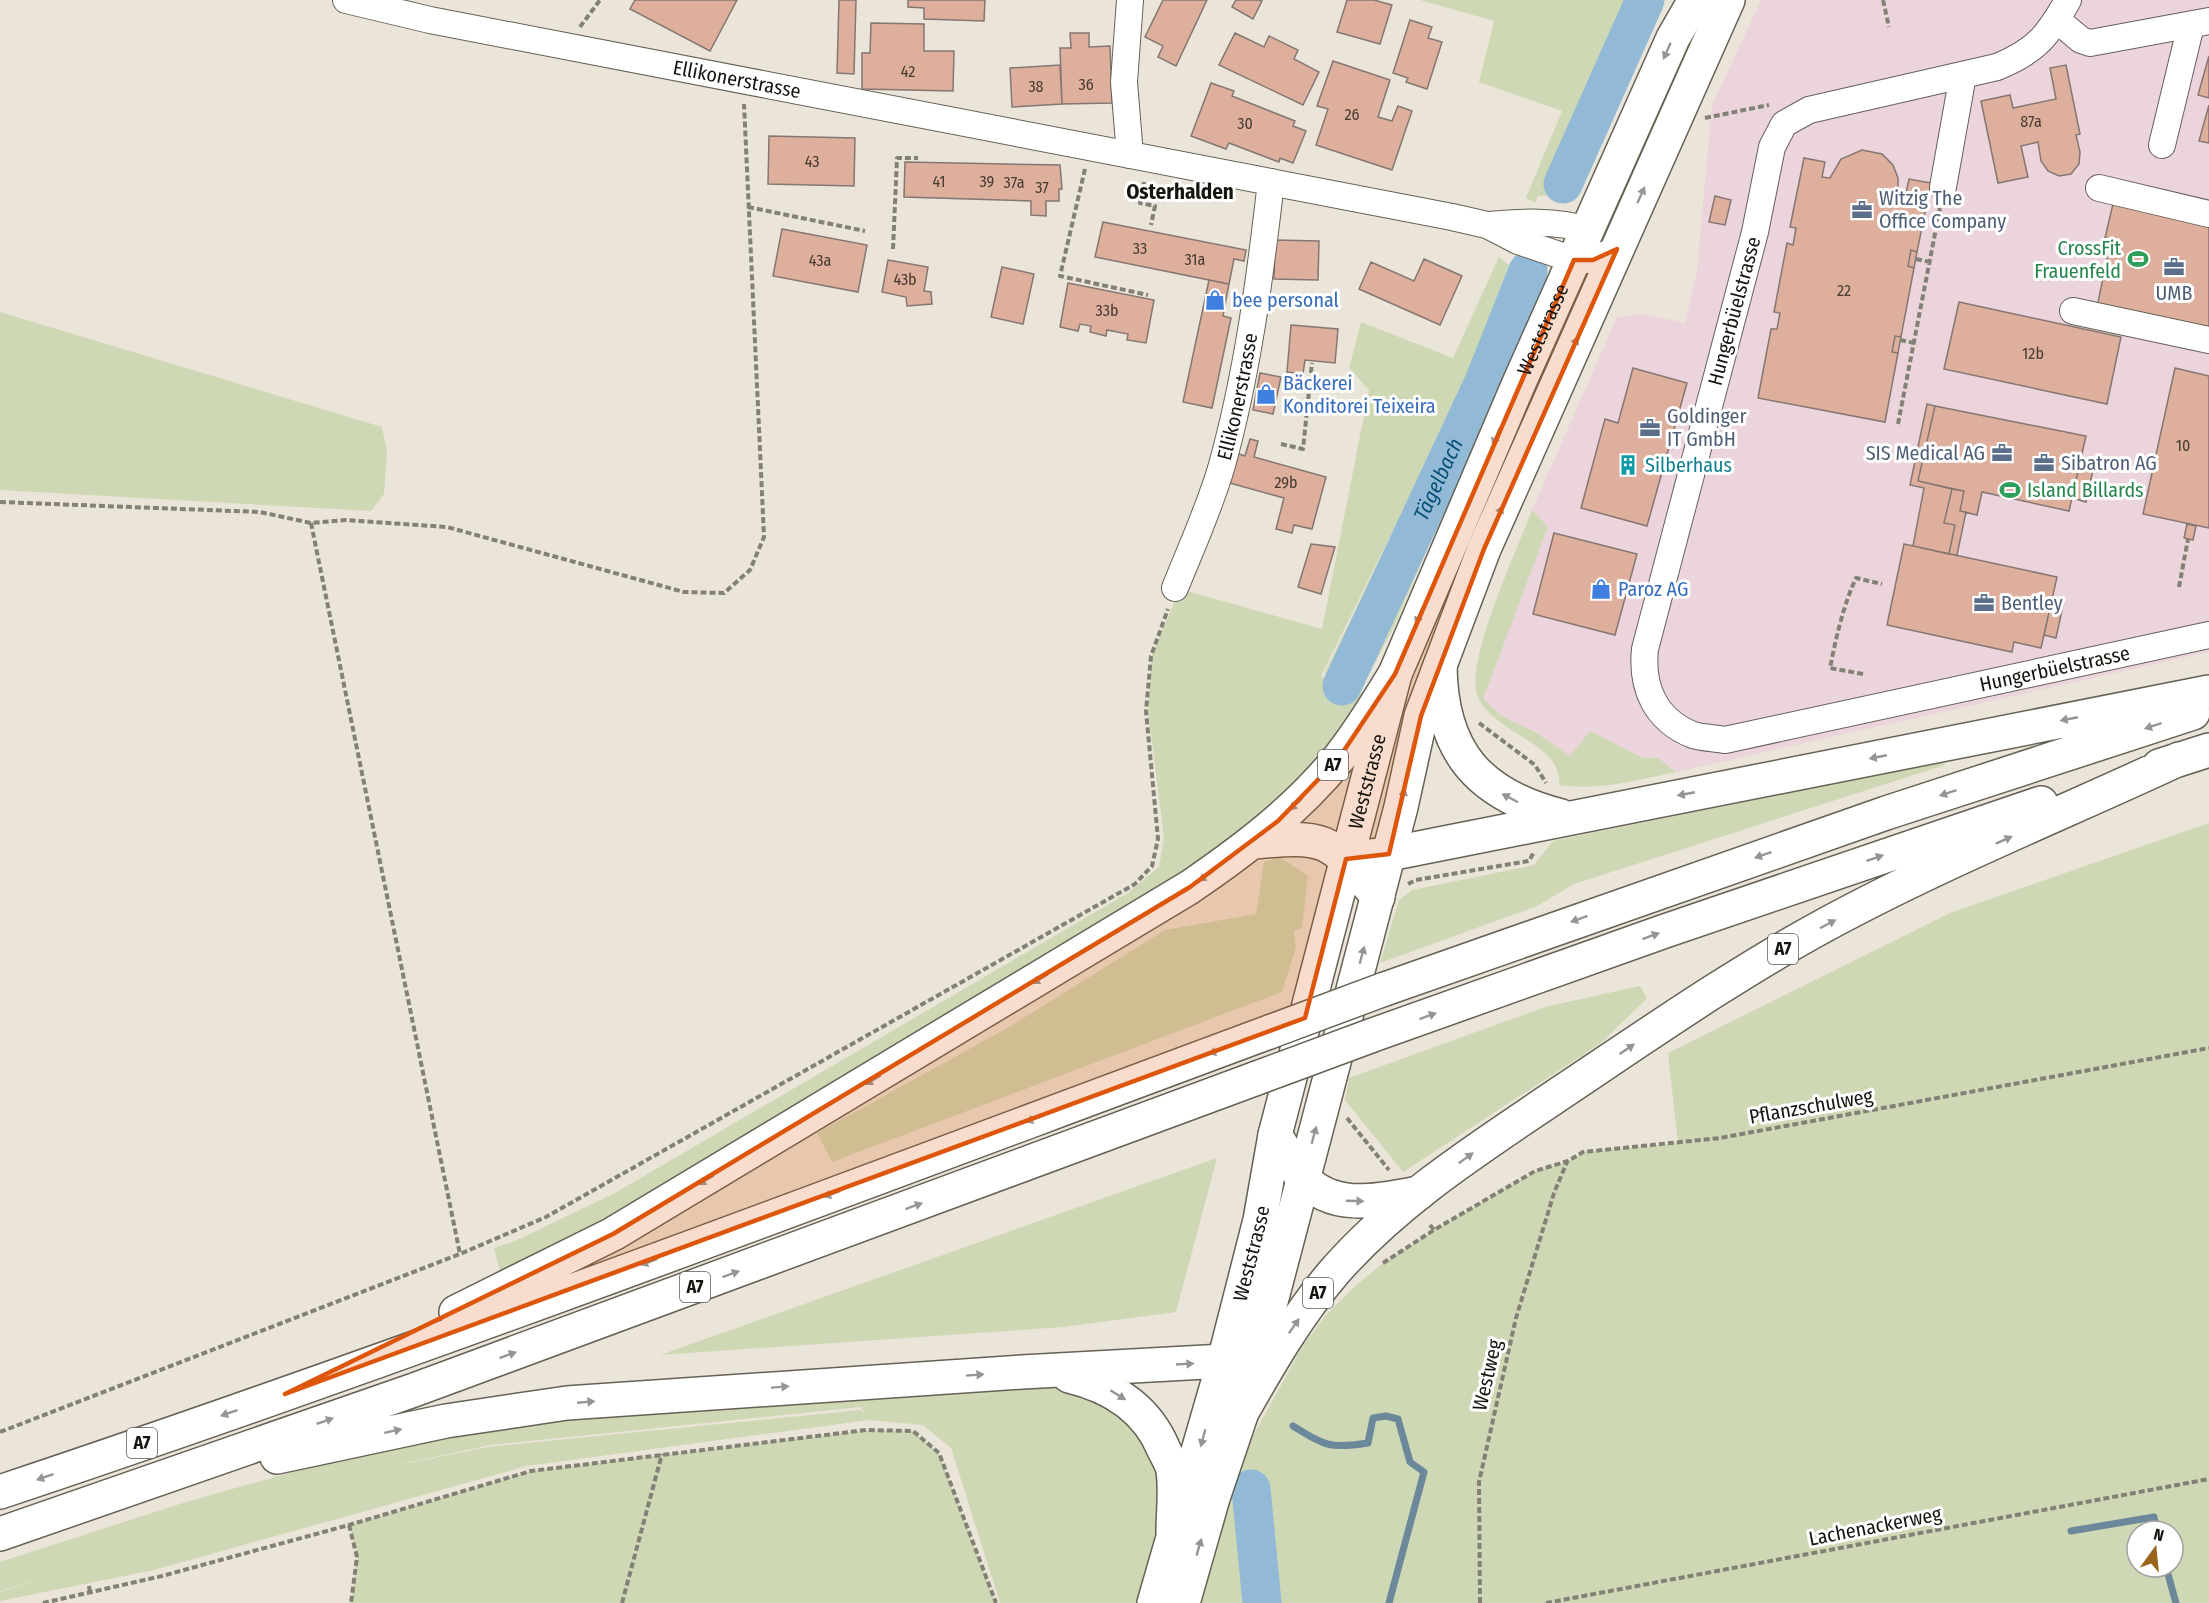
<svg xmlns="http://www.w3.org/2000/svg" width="2209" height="1603" viewBox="0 0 2209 1603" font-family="'Fira Sans Condensed',sans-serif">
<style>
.industrial{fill:#ecd4dd}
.green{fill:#cfd8b5;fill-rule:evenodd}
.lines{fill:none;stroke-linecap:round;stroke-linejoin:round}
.stream{stroke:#6c889b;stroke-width:7}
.river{stroke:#92bad7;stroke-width:39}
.building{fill:#ddaf9c;stroke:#847772;stroke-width:1.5}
.minor-casing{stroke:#656155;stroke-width:28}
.major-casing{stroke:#656155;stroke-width:36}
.highway-casing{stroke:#656155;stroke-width:36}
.path{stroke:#838076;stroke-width:4;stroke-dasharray:6 3;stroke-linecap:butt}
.minor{stroke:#fff;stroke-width:26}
.major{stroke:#fff;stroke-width:33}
.highway{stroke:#fff;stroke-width:33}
.highway-bridge-casing{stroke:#656155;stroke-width:36;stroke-linecap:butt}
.highway-bridge{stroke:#fff;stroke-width:33}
.oneway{fill:#969593}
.marked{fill:#dd560c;fill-opacity:0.2;stroke:#dd560c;stroke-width:4.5;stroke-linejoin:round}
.labels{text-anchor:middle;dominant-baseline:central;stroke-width:6;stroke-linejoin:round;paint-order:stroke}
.number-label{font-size:16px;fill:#473b32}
.shield{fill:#fff;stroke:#5b5a57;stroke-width:1.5}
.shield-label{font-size:18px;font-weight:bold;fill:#15140f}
.street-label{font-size:20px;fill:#15140f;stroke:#fff}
.service-label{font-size:20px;fill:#4e5e75;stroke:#fff;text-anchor:start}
.leisure-label{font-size:20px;fill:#27864d;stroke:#fff;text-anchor:end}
.shop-label{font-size:20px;fill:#366cbe;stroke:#fff;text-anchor:start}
.culture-label{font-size:20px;fill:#0d838f;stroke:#fff;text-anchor:start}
.neighbourhood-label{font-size:21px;font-weight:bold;fill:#15140f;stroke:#fff}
.water-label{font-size:21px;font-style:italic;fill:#095077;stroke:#fff}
</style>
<rect width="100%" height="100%" fill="#eae5d8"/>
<path class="industrial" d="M1761 0H2209V652L1676 772 1658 758H1643L1590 731 1570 757 1535 732 1502 716 1483 699 1548 527 1532 510 1617 317 1644 314 1685 323 1697 270 1712 105Z"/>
<path class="green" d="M1420 0H1660L1583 185 1574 194 1538 196 1535 203 1526 198 1562 111 1479 82 1494 21Z
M1499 257 1509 265 1475 355 1511 266 1533 281 1513 346 1394 627 1360 691 1324 674 1446 423 1321 676 1366 695 1317 762 1269 813 1192 873 610 1219 501 1275 494 1248 517 1240 615 1193 1128 893 1159 867 1164 838 1148 711 1152 655 1180 589 1322 629 1369 390 1349 368 1361 322 1453 358Z
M0 312 382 427 387 452 384 494 371 511 0 490Z
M1532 510 1548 527 1483 699 1502 716 1535 732 1570 756 1590 731 1643 758H1658L1676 772C1637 780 1599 791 1559 785 1563 741 1490 734 1477 694 1466 658 1518 548 1532 510Z
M1943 761 1945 765 1574 884 1537 906 1380 963 1399 900 1412 890 1534 865 1553 841Z
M2209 823V1603H1198L1231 1493 1254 1434 1302 1347 1326 1315 1353 1288 1383 1263 1434 1230 1535 1171 1568 1161 1583 1152 1678 1143 1668 1053 1950 913ZM2137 1531H2173V1567H2137Z
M1280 857 1308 876 1302 928 1294 931 1296 947 1282 992 832 1162 817 1133 1009 1027 1165 930 1256 914 1264 862Z
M1640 986 1647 998 1601 1043 1403 1172 1345 1100 1349 1078 1545 1007Z
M1217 1158 1176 1312 1063 1327 660 1355Z
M1007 1385C1024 1386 1041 1385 1058 1387 1108 1394 1161 1434 1167 1488 1169 1511 1146 1577 1140 1603H1000L951 1448 923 1425 869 1420 527 1466 154 1570 0 1601V1592L45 1577 0 1591V1562L186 1502 371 1450 523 1421ZM861 1407 866 1415 861 1410 488 1447 379 1469 490 1445Z
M866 1430 913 1431 939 1453 996 1603H351L357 1557 349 1525 531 1471Z"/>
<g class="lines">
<path class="stream" d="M1293 1426C1326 1446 1329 1449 1368 1443L1373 1418 1386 1416 1398 1419 1410 1462 1424 1472 1389 1603
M2071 1531 2154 1517 2157 1531
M2166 1567 2176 1603"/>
<g class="river">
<path d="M1563 184 1645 0"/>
<path id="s1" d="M1342 686 1484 382 1528 271"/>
<path d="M1251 1489 1262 1603"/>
</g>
</g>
<path class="building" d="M635 0H737L710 51 630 9Z
M839 0H856L854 74 837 73Z
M908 0H985L984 21 924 19V8L908 7Z
M1163 0H1207L1176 66 1158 57 1163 46 1145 37Z
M1236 0H1259L1262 1 1253 19 1232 7Z
M1347 0H1374L1392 5 1380 44 1337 32Z
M1410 20 1432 27 1428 38 1442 42 1427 89 1406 82 1408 78 1393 73Z
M871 23 924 24V51H954L953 91 862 89V53H870Z
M1070 33H1089V47L1110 46 1112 103 1062 104 1060 48H1071Z
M1235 33 1264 47 1269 36 1298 50 1294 59 1319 72 1303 105 1219 65Z
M2209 56V98L2198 95Z
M1333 61 1390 80 1378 117 1392 121 1398 106 1412 111 1392 170 1316 145 1328 109 1317 106Z
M1060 65 1062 104 1012 107 1010 68Z
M2066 65 2080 134 2076 135 2080 152 2079 164 2071 174 2059 176 2048 171 2041 161 2038 142 2021 146 2028 177 1998 183 1981 101 2010 95 2013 108 2056 99 2050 68Z
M1211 83 1234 91 1232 96 1295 121 1293 126 1306 131 1293 163 1280 158 1279 162 1229 143 1226 149 1191 136Z
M2209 105V143L2199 141Z
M769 136 855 138 854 186 768 184Z
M1862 150 1882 154 1893 165 1898 178V191L1906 193 1909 179 1931 183 1917 252 1911 250 1908 266 1914 268 1901 337 1895 336 1892 352 1898 353 1885 422 1758 398 1771 329H1777L1780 313 1774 312 1787 243 1793 245 1796 228 1790 227 1804 158 1825 162 1822 177 1830 178 1841 159Z
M905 162 1060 165 1062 189H1059V201H1046V216L1031 215V201L904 197Z
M1715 196 1731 200 1725 225 1709 222Z
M2113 204 2209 226V337L2096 312 2111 239 2105 238Z
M1103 222 1246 250 1244 261 1234 259 1229 284 1095 257Z
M782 229 867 245 858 292 773 276Z
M1275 240 1319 241 1318 280 1274 279Z
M1911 250 1917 252 1914 268 1908 266Z
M1424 259 1462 276 1440 325 1359 289 1371 262 1414 281Z
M888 260 928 267 924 291 931 292 932 304 907 306 906 297 882 292Z
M1002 267 1034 274 1023 324 991 317Z
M1209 280 1229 284 1223 316 1231 318 1212 408 1183 402Z
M1068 283 1154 300 1146 343 1127 340 1128 334 1107 330 1106 336 1090 332 1091 326 1080 324 1078 331 1060 327Z
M1959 302 2121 337 2107 404 1944 369Z
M1291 325 1338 329 1335 363 1305 360 1303 374 1287 372Z
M1895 336 1901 337 1898 353 1892 352Z
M1633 368 1687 383 1647 526 1581 508 1605 419 1618 423Z
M2175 368 2209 376V528L2143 514Z
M1260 373 1281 377 1273 414 1253 410Z
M1927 404 1935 406 1918 481 1952 489 1944 523 1955 525 1949 554 1913 546 1924 488 1910 485Z
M1935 406 2086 436 2069 511 1982 492 1977 515 1960 511 1964 491 1918 481Z
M1250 439 1258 441 1254 457 1326 477 1312 529 1294 525 1292 533 1276 529 1284 498 1226 482 1233 452 1245 456Z
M2080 462 2094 465 2086 502 2072 498Z
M1952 489 1964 491 1960 511 1966 512 1957 555 1949 554 1955 525 1944 523Z
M2187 524 2196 526 2193 540 2184 538Z
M1554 533 1637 554 1615 635 1533 614Z
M1311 544 1335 547 1321 594 1298 587Z
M1904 544 2057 577 2041 648 2014 642 2012 652 1887 625Z
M2052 599 2064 601 2056 638 2044 635Z"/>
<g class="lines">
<g class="minor-casing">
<g id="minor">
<path id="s2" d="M346 0 430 20 1452 217 1487 225 1518 241 1574 260H1593L1617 249"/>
<path d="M1130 0 1124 82 1130 155"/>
<path id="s3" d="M2068 0C2048 36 2036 51 1997 67L1809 110 1784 124 1772 147 1755 232 1645 649C1641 687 1655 720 1693 735 1703 738 1715 738 1725 740L2209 635"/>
<path d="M2057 20 2081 40 2090 43 2209 21"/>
<path d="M2162 145 2191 25"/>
<path d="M1943 187 1963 75"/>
<path d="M2099 188 2209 214"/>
<path d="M1488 225C1521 222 1555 220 1588 230"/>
<path d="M2073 311 2209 340"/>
<path id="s4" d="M1175 588C1191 548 1210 507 1222 465 1248 371 1260 277 1271 182"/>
</g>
</g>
<g class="major-casing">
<g id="major">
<path id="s5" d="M1154 1603 1224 1361 1260 1220 1275 1135 1395 674 1519 383 1673 38 1695 0"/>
<path d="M1183 1603 1213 1498 1242 1412 1401 807 1421 716 1484 549 1728 0"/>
</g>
</g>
<g class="highway-casing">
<path id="highway" d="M1440 666C1441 752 1479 795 1561 816
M2159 766 2209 750
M1253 842C1330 835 1329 839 1378 897
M1346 859 1389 854 2209 692
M1382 990 1886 813 2193 713
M1373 1035 1665 931 2041 803
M1275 1135C1284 1148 1292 1166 1303 1178 1334 1212 1379 1200 1419 1193
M456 1312 613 1234 1190 887C1244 850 1297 810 1339 758 1360 732 1377 703 1395 674
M1069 1376C1111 1386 1147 1408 1164 1450 1167 1456 1172 1464 1173 1471 1176 1491 1173 1512 1173 1532
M1242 1412C1270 1363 1298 1314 1335 1271 1398 1199 1481 1147 1559 1094 1646 1036 1733 975 1825 925 1939 863 2061 814 2179 759
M277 1457 446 1421 567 1403 1022 1372 1224 1361 1260 1342
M0 1492C428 1349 849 1188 1272 1031
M0 1534 414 1390 1257 1078"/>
</g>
<path class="path" d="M1883 0 1889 27
M580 27 600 0
M1705 118 1769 105
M1085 169 1060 276 1148 295
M1144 182 1140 203 1155 206 1151 225
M748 207 865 231
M893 249 897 158H918
M1916 259 1930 262
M1900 340 1914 343
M1898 424 1940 208
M1281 444 1303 449 1312 363
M0 502 260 512 311 523 345 520 447 527 684 592 724 593 750 570 764 537 744 104
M311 523 460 1254
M2179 587 2188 539
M1863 674 1830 668C1836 638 1843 606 1856 578L1882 584
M1479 723 1535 765 1546 783
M1408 884 1416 880 1529 861 1534 852
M1347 1118 1389 1170
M1430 1225 1434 1230
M1383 1263 1434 1230 1535 1171 1568 1161 1583 1152 1720 1138 2209 1048
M0 1432 460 1254 546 1217 1135 884 1152 866 1158 839 1146 711 1151 656 1168 609
M349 1525 357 1557 351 1603
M89 1586 90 1593
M43 1603 162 1576 349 1525 531 1471 866 1430 913 1431 939 1453 996 1603
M622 1603 662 1454
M1480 1603 1479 1482 1516 1318 1554 1193 1567 1162
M1546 1603 2209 1479"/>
<use href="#minor" class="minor"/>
<use href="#major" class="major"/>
<use href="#highway" class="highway"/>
<g class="highway-bridge-casing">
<path id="highway-bridge" d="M1272 1031 1382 990
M1257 1078 1373 1035"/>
</g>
<use href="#highway-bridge" class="highway-bridge"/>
</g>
<defs><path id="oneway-solid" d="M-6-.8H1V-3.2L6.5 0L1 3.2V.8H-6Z" transform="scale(1.5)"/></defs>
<g class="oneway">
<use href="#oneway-solid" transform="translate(1667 51) rotate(114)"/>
<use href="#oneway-solid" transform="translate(1641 195) rotate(-66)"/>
<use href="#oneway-solid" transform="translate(1574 345) rotate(-65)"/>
<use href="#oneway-solid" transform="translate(1496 437) rotate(113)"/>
<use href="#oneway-solid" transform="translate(1499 514) rotate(-67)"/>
<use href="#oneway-solid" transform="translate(1419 616) rotate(113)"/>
<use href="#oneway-solid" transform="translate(2069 719) rotate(169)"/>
<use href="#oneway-solid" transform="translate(2153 726) rotate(162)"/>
<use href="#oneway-solid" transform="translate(1878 757) rotate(169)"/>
<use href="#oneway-solid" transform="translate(1948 793) rotate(162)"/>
<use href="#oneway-solid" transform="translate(1686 794) rotate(169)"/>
<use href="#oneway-solid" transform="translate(1403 797) rotate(-79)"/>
<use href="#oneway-solid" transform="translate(1510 798) rotate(-152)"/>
<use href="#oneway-solid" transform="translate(1296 804) rotate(137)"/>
<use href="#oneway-solid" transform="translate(2004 840) rotate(-24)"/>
<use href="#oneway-solid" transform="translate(1763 855) rotate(161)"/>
<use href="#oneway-solid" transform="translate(1875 858) rotate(-19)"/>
<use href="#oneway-solid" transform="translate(1206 876) rotate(145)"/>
<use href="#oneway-solid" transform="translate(1579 919) rotate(160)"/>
<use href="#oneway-solid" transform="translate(1828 924) rotate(-28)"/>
<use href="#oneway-solid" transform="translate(1651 936) rotate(-20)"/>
<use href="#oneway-solid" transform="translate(1362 955) rotate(-75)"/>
<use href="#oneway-solid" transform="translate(1040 979) rotate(149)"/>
<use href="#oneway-solid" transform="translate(1428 1016) rotate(-20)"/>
<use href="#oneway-solid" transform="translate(1627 1049) rotate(-34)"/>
<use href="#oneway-solid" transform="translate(1217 1051) rotate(160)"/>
<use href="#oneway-solid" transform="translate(873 1080) rotate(149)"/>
<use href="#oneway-solid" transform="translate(1034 1119) rotate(160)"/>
<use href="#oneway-solid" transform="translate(1314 1135) rotate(-75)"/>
<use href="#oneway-solid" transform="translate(1466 1158) rotate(-36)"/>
<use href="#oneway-solid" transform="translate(706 1180) rotate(149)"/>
<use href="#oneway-solid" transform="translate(832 1194) rotate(160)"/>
<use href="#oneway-solid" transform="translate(1355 1201) rotate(2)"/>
<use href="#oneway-solid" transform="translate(914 1206) rotate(-20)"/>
<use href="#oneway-solid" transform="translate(649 1262) rotate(160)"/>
<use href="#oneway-solid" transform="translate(731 1274) rotate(-20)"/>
<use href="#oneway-solid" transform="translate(1294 1326) rotate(-55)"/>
<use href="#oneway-solid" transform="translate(508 1355) rotate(-20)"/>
<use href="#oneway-solid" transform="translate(1185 1364) rotate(-3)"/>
<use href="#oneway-solid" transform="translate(975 1375) rotate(-4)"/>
<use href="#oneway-solid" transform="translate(780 1387) rotate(-4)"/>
<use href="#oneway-solid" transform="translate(1118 1395) rotate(32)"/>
<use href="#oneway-solid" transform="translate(586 1402) rotate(-5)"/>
<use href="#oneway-solid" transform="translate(229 1413) rotate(161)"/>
<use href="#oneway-solid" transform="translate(325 1421) rotate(-19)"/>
<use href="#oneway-solid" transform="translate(393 1431) rotate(-12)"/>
<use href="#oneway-solid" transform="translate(1203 1438) rotate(105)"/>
<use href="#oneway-solid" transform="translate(45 1477) rotate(161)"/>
<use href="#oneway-solid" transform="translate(1199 1547) rotate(-74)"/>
</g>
<path class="marked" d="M1617 249 1484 549 1421 716 1389 854 1346 859 1305 1018 285 1394 613 1234 1190 887 1278 821 1339 758 1395 674 1574 260H1593Z"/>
<defs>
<g id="office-bare" transform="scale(1.62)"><path d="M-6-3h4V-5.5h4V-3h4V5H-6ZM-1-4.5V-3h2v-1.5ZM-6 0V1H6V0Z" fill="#5c6f8a" stroke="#fff" stroke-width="2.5" paint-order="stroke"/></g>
<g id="stadium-bare" transform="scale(1.62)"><path d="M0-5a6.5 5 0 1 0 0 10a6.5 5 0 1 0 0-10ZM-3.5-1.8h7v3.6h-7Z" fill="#2e9e5b" stroke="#fff" stroke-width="2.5" paint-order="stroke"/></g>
<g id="shop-bare" transform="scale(1.62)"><path d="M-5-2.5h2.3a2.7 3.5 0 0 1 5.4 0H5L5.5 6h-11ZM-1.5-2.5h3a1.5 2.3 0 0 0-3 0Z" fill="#3f7fe0" stroke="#fff" stroke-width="2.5" paint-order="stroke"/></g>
<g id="building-bare" transform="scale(1.62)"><path d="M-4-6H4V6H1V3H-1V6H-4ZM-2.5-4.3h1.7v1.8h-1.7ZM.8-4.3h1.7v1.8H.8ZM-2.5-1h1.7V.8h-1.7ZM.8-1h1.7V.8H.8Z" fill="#0f9aa8" stroke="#fff" stroke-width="2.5" paint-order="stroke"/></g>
</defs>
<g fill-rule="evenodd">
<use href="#office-bare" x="1862" y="210"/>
<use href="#stadium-bare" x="2138" y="259"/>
<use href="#office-bare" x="2174" y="267"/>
<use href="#shop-bare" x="1215" y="300"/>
<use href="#shop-bare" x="1266" y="394"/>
<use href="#office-bare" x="1650" y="428"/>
<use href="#office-bare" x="2002" y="453"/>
<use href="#office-bare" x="2044" y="463"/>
<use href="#building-bare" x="1628" y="465"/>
<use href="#stadium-bare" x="2010" y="490"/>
<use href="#shop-bare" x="1601" y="589"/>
<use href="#office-bare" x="1984" y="603"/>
</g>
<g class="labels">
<g class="number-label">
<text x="908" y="71">42</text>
<text x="1086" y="84">36</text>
<text x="1036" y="86">38</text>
<text x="1352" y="114">26</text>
<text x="2031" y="121">87a</text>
<text x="1245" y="123">30</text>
<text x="812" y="161">43</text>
<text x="939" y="181">41</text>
<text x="987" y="181">39</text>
<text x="1014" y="182">37a</text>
<text x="1042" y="187">37</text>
<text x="1140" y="248">33</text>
<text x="1195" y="259">31a</text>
<text x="820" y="260">43a</text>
<text x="905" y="279">43b</text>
<text x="1844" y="290">22</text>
<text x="1107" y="310">33b</text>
<text x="2033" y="353">12b</text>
<text x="2183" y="445">10</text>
<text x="1286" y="482">29b</text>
</g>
<g class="shield">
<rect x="1318" y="750" width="30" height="30" rx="4.5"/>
<rect x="1768" y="934" width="30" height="30" rx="4.5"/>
<rect x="680" y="1272" width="30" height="30" rx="4.5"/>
<rect x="1303" y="1278" width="30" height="30" rx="4.5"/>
<rect x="127" y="1428" width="30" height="30" rx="4.5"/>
</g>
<g class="shield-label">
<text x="1333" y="765">A7</text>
<text x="1783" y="949">A7</text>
<text x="695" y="1287">A7</text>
<text x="1318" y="1293">A7</text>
<text x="142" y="1443">A7</text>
</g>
<g class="street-label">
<text stroke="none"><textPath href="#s2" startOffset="399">Ellikonerstrasse</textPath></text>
<text transform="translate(1734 311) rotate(-75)">Hungerbüelstrasse</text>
<text stroke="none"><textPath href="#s5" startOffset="1335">Weststrasse</textPath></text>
<text stroke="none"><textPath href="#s4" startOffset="202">Ellikonerstrasse</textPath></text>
<text stroke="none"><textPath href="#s3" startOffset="1342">Hungerbüelstrasse</textPath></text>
<text stroke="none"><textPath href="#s5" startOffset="849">Weststrasse</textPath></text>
<text transform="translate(1811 1106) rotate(-10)">Pflanzschulweg</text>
<text stroke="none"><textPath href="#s5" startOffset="363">Weststrasse</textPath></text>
<text transform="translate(1487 1375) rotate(-77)">Westweg</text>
<text transform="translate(1875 1526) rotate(-11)">Lachenackerweg</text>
</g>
<g class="service-label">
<text x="1879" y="198">Witzig The<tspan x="1879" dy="23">Office Company</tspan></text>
<text x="2174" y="293" text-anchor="middle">UMB</text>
<text x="1667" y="416">Goldinger<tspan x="1667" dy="23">IT GmbH</tspan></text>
<text x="1985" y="453" text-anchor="end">SIS Medical AG</text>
<text x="2061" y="463">Sibatron AG</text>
<text x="2001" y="603">Bentley</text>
</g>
<g class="leisure-label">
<text x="2121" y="248">CrossFit<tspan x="2121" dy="23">Frauenfeld</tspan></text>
<text x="2027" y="490" text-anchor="start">Island Billards</text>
</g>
<g class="shop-label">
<text x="1232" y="300">bee personal</text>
<text x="1283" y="383">Bäckerei<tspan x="1283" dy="23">Konditorei Teixeira</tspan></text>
<text x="1618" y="589">Paroz AG</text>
</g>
<g class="culture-label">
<text x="1645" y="465">Silberhaus</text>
</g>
<g class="neighbourhood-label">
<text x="1180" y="192">Osterhalden</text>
</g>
<g class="water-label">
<text stroke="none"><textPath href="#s1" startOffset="228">Tägelbach</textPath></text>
</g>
</g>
<g transform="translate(2155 1549) rotate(15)"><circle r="28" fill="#ffffff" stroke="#a1a19f" stroke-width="1.5"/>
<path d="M0-4.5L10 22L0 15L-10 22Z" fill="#99641b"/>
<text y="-9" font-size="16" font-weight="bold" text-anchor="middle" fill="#15140f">N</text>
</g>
</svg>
